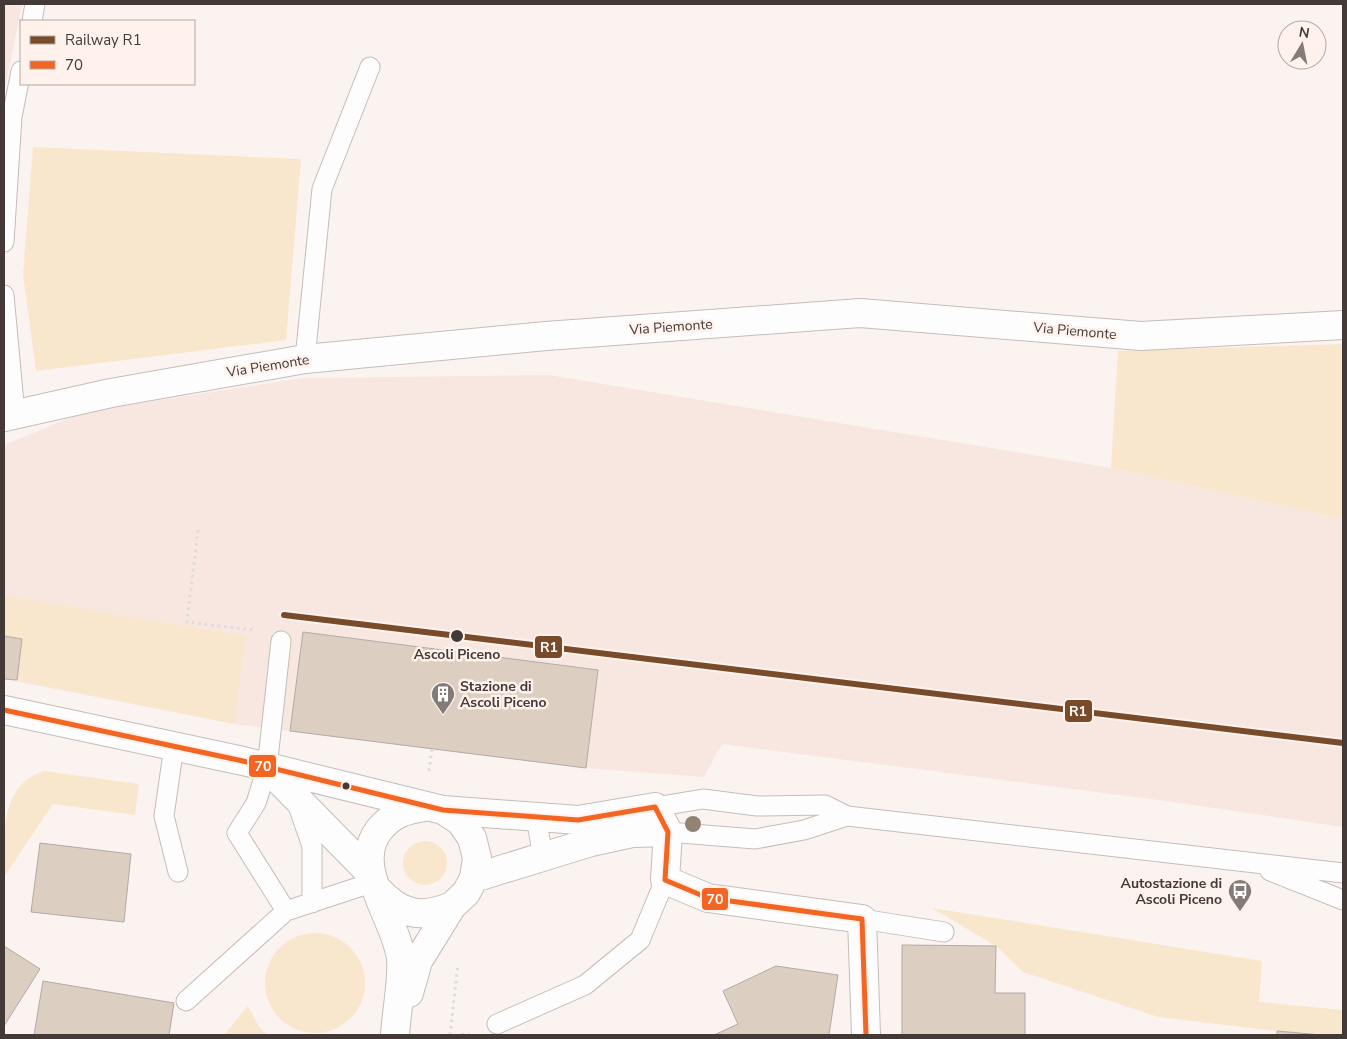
<svg xmlns="http://www.w3.org/2000/svg" width="1347" height="1039" viewBox="0 0 1347 1039" font-family="'Nunito Sans',sans-serif">
<style>
.built{fill:#f8e7e1}
.green{fill:#f9e7cd}
.building{fill:#ddcec2;stroke:#b1aaa6}
.lines{fill:none;stroke-linecap:round;stroke-linejoin:round}
.service-casing{stroke:#c4bdba;stroke-width:21}
.minor-casing{stroke:#c4bdba;stroke-width:30}
.path{stroke:#dedbda;stroke-width:3;stroke-dasharray:2.5 4;stroke-linecap:butt}
.service{stroke:#fefdfd;stroke-width:19}
.minor{stroke:#fefdfd;stroke-width:28}
.bus-1-casing{stroke:#fff2ec;stroke-width:9}
.bus-1{stroke:#f26522;stroke-width:5}
.rail-1-casing{stroke:#fff2ec;stroke-width:10}
.rail-1{stroke:#7a4b2a;stroke-width:6}
.tree{fill:#918472}
.stop-dot{fill:#433a37;stroke:#fff2ec;stroke-width:2}
.labels{text-anchor:middle;dominant-baseline:central;stroke-width:5;stroke-linejoin:round;paint-order:stroke}
.street-label{font-size:14px;fill:#433a37;stroke:#fff2ec}
.stop-label{font-size:14px;font-weight:bold;fill:#433a37;stroke:#fff2ec}
.poi-label{font-size:14px;font-weight:bold;fill:#433a37;stroke:#fff2ec;text-anchor:start}
.line-badge{stroke:#fff2ec;stroke-width:2}
.badge-label{font-size:14px;text-anchor:middle;font-weight:bold;fill:#fff}
</style>
<rect width="100%" height="100%" fill="#fbf3f0"/>
<path class="built" d="M4 4H22L4 94Z
M549 375 1111 468 1343 519V827L1166 801 722 744 704 777 586 768 234 724 4 679V445L84 412 303 378Z"/>
<path class="green" d="M33 147 301 159 286 340 36 371 23 275Z
M1343 344V519L1111 468 1118 351Z
M4 595 246 636 234 724 17 680 22 639 4 636Z
M44 771 139 784 135 815 53 804 4 877C4 833 0 785 44 771Z
M403 863a22 22 0 1 1 44 0a22 22 0 1 1-44 0Z
M932 908 1262 961 1259 1002 1343 1010V1035L1277 1031 1158 1017 1023 972 996 946Z
M265 983a50 50 0 1 1 100 0a50 50 0 1 1-100 0Z
M248 1006 260 1028 268 1035H224Z"/>
<path class="building" d="M303 632 598 670 586 768 290 731Z
M4 636 22 639 17 680 4 679Z
M40 843 131 854 124 922 31 912Z
M902 945 996 946 995 993H1025V1035H902Z
M4 946 40 969 4 1026Z
M776 966 838 975 829 1035H714L738 1024 723 991Z
M43 981 174 1003 169 1035H34Z
M1277 1031 1322 1035H1277Z"/>
<g class="lines">
<g class="service-casing">
<path id="service" d="M32 21 35 4
M4 242 12 117 21 71
M4 295 15 414
M305 359 322 189 370 67
M281 641 267 768 256 803 237 833 286 911
M174 746 164 816 178 872
M297 803 312 846V903
M655 807 703 799 757 806 825 805 847 816 1343 873
M536 817 543 857
M668 832 755 839 804 830 847 816
M1270 871 1343 900
M862 919 944 932
M186 1001 286 911 374 882
M497 1024 585 985 640 940 665 880"/>
</g>
<g class="minor-casing">
<path id="minor" d="M4 417 111 393 305 359 546 336 860 313 1141 336 1343 325
M4 710 243 761 443 810 578 820 655 807 668 832 665 880 708 898 862 919 866 1035
M267 768 371 874
M474 878 591 842 632 833 668 832
M378 890C401 915 421 919 452 906
M409 993 418 961 452 906 466 893 474 878 477 858 472 838 460 821 443 810
M395 1035C396 1015 403 978 401 959 397 920 350 867 379 830 392 814 405 810 425 807"/>
</g>
<path class="path" d="M198 530 187 622 254 630
M470 654V650
M429 771 432 749
M450 1035 458 964
M462 1035 469 1033"/>
<use href="#service" class="service"/>
<use href="#minor" class="minor"/>
<g class="bus-1-casing">
<path id="bus-1" d="M4 710 243 761 443 810 578 820 655 807 668 832 665 880 708 898 862 919 866 1035"/>
</g>
<use href="#bus-1" class="bus-1"/>
<g class="rail-1-casing">
<path id="rail-1" d="M284 615 1343 743"/>
</g>
<use href="#rail-1" class="rail-1"/>
</g>
<circle class="tree" cx="693" cy="824" r="8"/>
<defs>
<g id="building-pin" transform="scale(1.25)"><path d="M0 17L-7.5 6A9.5 9.5 0 1 1 7.5 6Z" fill="#837b78" stroke="#fff2ec"/><path d="M-4-6H4V6H1V3H-1V6H-4ZM-2.5-4.3h1.7v1.8h-1.7ZM.8-4.3h1.7v1.8H.8ZM-2.5-1h1.7V.8h-1.7ZM.8-1h1.7V.8H.8Z" fill="#fff"/></g>
<g id="bus-pin" transform="scale(1.25)"><path d="M0 17L-7.5 6A9.5 9.5 0 1 1 7.5 6Z" fill="#837b78" stroke="#fff2ec"/><path d="M-5-6H5V4H4V6H2V4H-2V6H-4V4H-5ZM-3.5-4V0h7V-4ZM-3.5 1.2v1.5H-2V1.2ZM2 1.2v1.5H3.5V1.2Z" fill="#fff"/></g>
</defs>
<g fill-rule="evenodd">
<use href="#building-pin" x="443" y="694"/>
<use href="#bus-pin" x="1240" y="891"/>
</g>
<g class="stop-dot">
<circle cx="457" cy="636" r="7"/>
<circle cx="346" cy="786" r="4.5"/>
</g>
<g class="labels">
<g class="street-label">
<text transform="translate(671 327) rotate(-4)">Via Piemonte</text>
<text transform="translate(1075 331) rotate(5)">Via Piemonte</text>
<text transform="translate(268 366) rotate(-9)">Via Piemonte</text>
</g>
<g class="stop-label">
<text x="457" y="654">Ascoli Piceno</text>
</g>
<g class="poi-label">
<text x="460" y="686">Stazione di<tspan x="460" dy="16">Ascoli Piceno</tspan></text>
<text x="1222" y="883" text-anchor="end">Autostazione di<tspan x="1222" dy="16">Ascoli Piceno</tspan></text>
</g>
</g>
<g class="line-badge">
<rect x="534" y="635" width="29" height="24" rx="5" fill="#7a4b2a"/>
<rect x="1064" y="699" width="29" height="24" rx="5" fill="#7a4b2a"/>
<rect x="248" y="754" width="29" height="24" rx="5" fill="#f26522"/>
<rect x="701" y="887" width="28" height="24" rx="5" fill="#f26522"/>
</g>
<g class="badge-label">
<text x="549" y="652">R1</text>
<text x="1078" y="716">R1</text>
<text x="263" y="771">70</text>
<text x="715" y="904">70</text>
</g>
<rect width="1347" height="1039" fill="none" stroke="#433a37" stroke-width="10"/>
<rect x="20" y="20" width="175" height="65" fill="#fff2ec" stroke="#b4a8a4"/>
<rect x="30" y="36" width="25" height="8" fill="#7a4b2a" stroke="#b4a8a4"/>
<text x="65" y="45" font-size="15" fill="#433a37">Railway R1</text>
<rect x="30" y="61" width="25" height="8" fill="#f26522" stroke="#b4a8a4"/>
<text x="65" y="70" font-size="15" fill="#433a37">70</text>
<g transform="translate(1302 45) rotate(10)"><circle r="24" fill="#fff2ec" stroke="#b4a8a4"/>
<path d="M0-4L9 19L0 12L-9 19Z" fill="#837b78"/>
<text y="-8" font-size="14" font-weight="bold" text-anchor="middle" fill="#433a37">N</text>
</g>
</svg>
